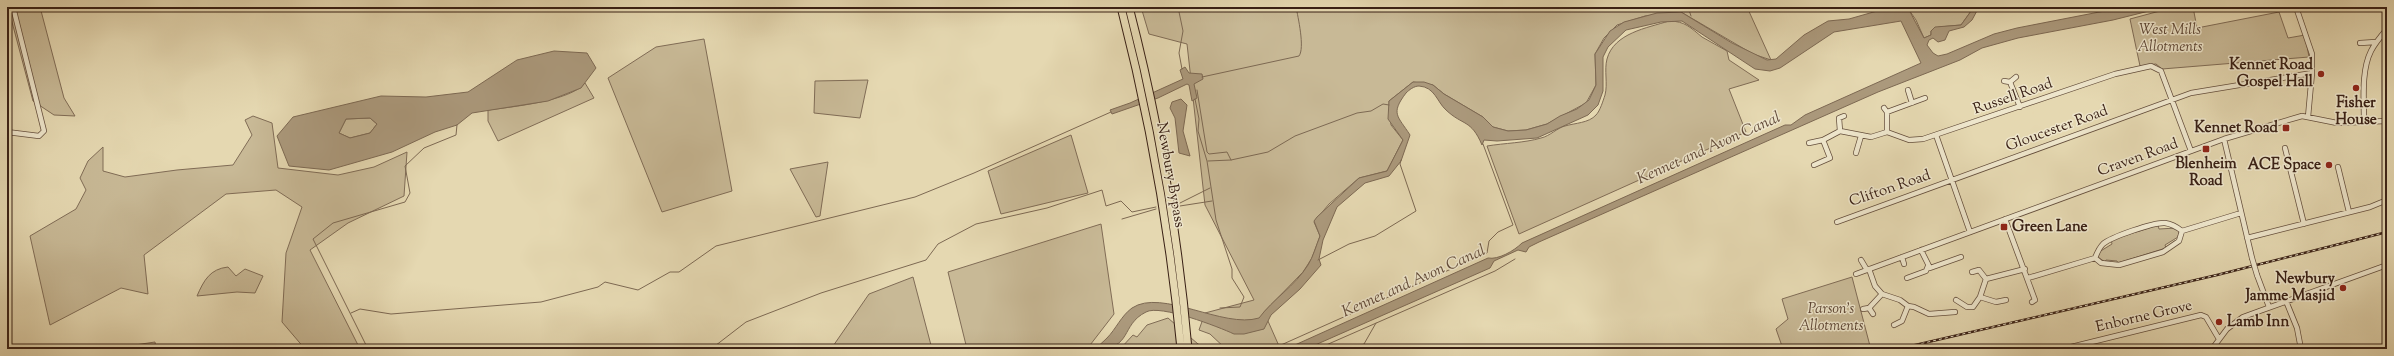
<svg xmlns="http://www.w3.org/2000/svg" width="2394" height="356" viewBox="0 0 2394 356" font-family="'Sorts Mill Goudy',serif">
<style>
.green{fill:#c8b996;stroke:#806c56}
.water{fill:#ab997c;stroke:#7d6953;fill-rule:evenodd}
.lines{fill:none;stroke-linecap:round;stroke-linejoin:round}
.stream{stroke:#7d6953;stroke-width:1}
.minor-casing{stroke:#644e3c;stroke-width:6}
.highway-casing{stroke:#392015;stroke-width:9}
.minor{stroke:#eee6cc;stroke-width:4.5}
.highway{stroke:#e5d8b1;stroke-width:7}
.rail-casing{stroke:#392015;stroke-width:2.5}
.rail{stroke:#eee6cc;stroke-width:1;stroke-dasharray:3;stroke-linecap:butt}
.minor-bridge-casing{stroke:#644e3c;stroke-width:6;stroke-linecap:butt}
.minor-bridge{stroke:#eee6cc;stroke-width:4.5}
.poi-dot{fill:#8f2418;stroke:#eee6cc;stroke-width:1.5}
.labels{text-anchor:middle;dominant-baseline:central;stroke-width:3;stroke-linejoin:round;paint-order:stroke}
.park-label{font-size:15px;font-style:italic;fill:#5d4635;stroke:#eee6cc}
.poi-label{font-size:15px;font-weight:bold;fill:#392015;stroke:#eee6cc;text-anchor:end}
.street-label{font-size:15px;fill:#392015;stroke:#eee6cc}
.water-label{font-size:16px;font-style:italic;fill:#614a39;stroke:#eee6cc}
</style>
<rect width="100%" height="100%" fill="#e5d8b1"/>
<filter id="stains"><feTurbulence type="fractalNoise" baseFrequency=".005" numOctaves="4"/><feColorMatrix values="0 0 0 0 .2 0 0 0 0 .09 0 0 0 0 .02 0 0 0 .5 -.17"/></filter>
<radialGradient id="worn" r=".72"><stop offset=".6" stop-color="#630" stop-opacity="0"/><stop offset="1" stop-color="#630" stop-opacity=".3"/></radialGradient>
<path class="green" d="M8 7H40L64 98 75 116 54 115 33 101Z
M1141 7H1747L1771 60 1753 54 1681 12 1645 16 1617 25 1604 38 1595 54 1596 85 1586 103 1547 124 1526 130 1508 131 1493 127 1483 117 1444 94 1433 85 1413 82 1389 101 1391 125 1403 140 1387 171 1359 178 1329 204 1314 222 1320 236 1312 258 1303 272 1264 312 1279 346 1272 349H1226L1210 334 1199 330 1205 313 1254 300 1205 205 1187 44 1149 34Z
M1907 7H1974L1961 25 1939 27 1931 31V35L1924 38 1916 20Z
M2193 7 2197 28 2279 12 2288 38 2305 35 2309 57 2162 69 2156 64 2140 66 2130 19 2171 8Z
M1669 21C1685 21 1691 28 1702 37 1710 42 1719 46 1727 51L1729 60 1759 80 1729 89 1746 132 1519 234 1487 146C1505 143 1524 143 1541 138 1550 136 1557 128 1565 126 1575 123 1589 123 1596 115 1600 111 1603 101 1605 95 1608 84 1604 70 1607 59 1614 33 1647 28 1669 21Z
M704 39 732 191 662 212 608 78 656 47Z
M868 80 860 118 814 113 815 81Z
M585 83 594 98 498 141 488 121V110C511 107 571 101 585 83Z
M253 116 272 123 278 168 338 175 374 167 407 152 404 196 348 223 310 250 360 349H305L282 322 286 253 302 207 276 190 226 194 144 255 148 294 121 288 50 325 30 236 76 209 86 190 80 178 88 161 103 147V171L125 177 177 170 233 165 252 135 245 120Z
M370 118 377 124 370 133 350 138 339 133 346 119Z
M1071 135 1088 193 1001 214 988 171Z
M828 162 820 216 816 217 790 169Z
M1101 224 1114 314 1087 349H967L948 272Z
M2158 225 2159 229 2176 228 2179 232 2178 237 2165 245 2166 248 2118 263 2117 261 2106 260 2105 262 2098 257 2099 252 2112 244 2111 240Z
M228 267 236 276 245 269 263 276 255 293 237 292 197 296C204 280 210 269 228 267Z
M913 277 932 349H831L869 294Z
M1852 277 1870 346 1856 349H1783L1776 329 1788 319 1782 299Z
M1168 318 1198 344 1208 349H1120L1133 335 1137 337 1147 325Z
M155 342 156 349H108Z"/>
<path class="water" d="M1891 7 1909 10 1924 38 1931 35V31L1935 27 1961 25 1974 7H1979L1972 20 1964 27 1949 31 1945 40 1938 42 1933 38 1929 40 1927 45 1933 53 1938 56 1947 54 1994 34 2017 28 2125 7H2165L2113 20 2018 38 1982 48 1960 60 1878 92 1539 242 1529 247 1526 252 1518 250 1494 261 1490 268 1306 349H1286L1488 258C1498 260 1514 251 1522 243L1785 125H1791L1805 115 1921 63 1901 21 1834 32 1780 68 1770 71 1755 69 1682 21 1661 22 1626 30 1608 47 1603 57V91L1598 105 1588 115 1537 138 1497 141 1484 140 1482 145C1471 119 1463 126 1446 110 1437 102 1435 87 1419 86 1414 86 1409 90 1406 93 1390 114 1398 116 1410 135L1401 161 1389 176 1365 183 1337 207 1323 240 1319 259 1321 265 1300 289 1271 315 1264 329 1244 334H1234C1219 327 1160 304 1146 312 1120 325 1133 349 1096 349 1099 345 1103 342 1107 338 1116 329 1121 316 1132 308 1162 288 1223 329 1259 318 1273 299 1295 286 1308 265 1313 257 1316 246 1320 236L1314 221 1317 217 1359 178 1387 171 1403 140 1388 119 1389 101 1413 82H1424L1433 85 1444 94 1483 117 1493 127 1508 131 1526 130 1547 124 1560 116 1577 109 1589 100 1596 85 1595 54 1610 31 1624 22 1657 13 1681 12 1732 43 1767 60 1776 59 1804 35 1828 21 1849 19Z
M554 51 587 53 596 68 581 88 548 101 472 113 457 125 435 132 392 152 329 170 289 166 277 136 293 117 381 96 426 97 468 92 517 60ZM370 118 377 124 370 133 350 138 339 133 346 119Z
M1185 67 1189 73 1202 74 1203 79 1194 84 1197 98 1192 101 1189 85 1187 84 1158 98 1112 114 1110 110 1130 103 1183 79 1180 70Z
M1181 99 1187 105 1183 131 1190 156 1179 153 1175 118 1170 108 1172 102Z"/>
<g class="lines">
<path class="stream" d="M1178 7 1183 31 1179 53 1182 69
M1688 7 1691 16
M1202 77 1299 56C1305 48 1298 17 1296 7
M1197 90 1207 152 1209 154 1227 152 1231 160
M1195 99 1199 119 1198 131 1207 161 1216 220 1232 269V278L1244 297 1240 307 1220 308
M1208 161 1231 160 1268 152 1295 136 1357 113 1371 111 1383 104 1389 105
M1180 203 1210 188
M1180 206 1212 201
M1122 219 1156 209
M1318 260 1349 244 1375 236 1416 211 1400 164 1401 160
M351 313 360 309 391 314 541 302 598 287 605 282 638 290 670 272H679L716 246 915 197 974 173 1111 112
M368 349 313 239 333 223 405 202 410 193 405 166 424 148 456 135 457 125
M711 349 746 322 821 293 926 260 938 244 976 224 1047 208 1102 190 1106 206 1121 201 1132 212 1156 207
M1272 349 1487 253 1489 241 1498 232 1513 225 1483 144
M1317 349 1495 271 1515 259
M1356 349 1364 344 1376 323"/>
<g class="minor-casing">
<path id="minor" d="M2296 7 2312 54V73L2308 117
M2360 43 2376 42
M2004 81 2010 82 2016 77
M2010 82 2020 107
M1908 90 1912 103
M1884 108 1887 112V132
M1887 112 1925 98
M2364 122C2364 100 2361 71 2371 51 2375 43 2381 36 2387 29
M1840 131 1839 118 1844 116
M7 132 39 136 44 131 13 7
M1887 132 1909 140 1923 139 2115 74 2151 66 2161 71 2191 151
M1936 135 1970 232
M2224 139 2252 258
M1809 143 1823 140 1840 131 1871 137 1887 132
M2285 148 2304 224
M1856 153 1861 136
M1814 165 1830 158 1823 140
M2338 167 2349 212
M2005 219 2035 300 2032 302
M1837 222 2191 93 2312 73
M2182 231 2241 213
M2247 238 2370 207 2387 200
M1921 250 1930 268 1961 257
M1902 257 1904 264
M2095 258 2101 263 2119 265 2163 252 2179 241 2182 231
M2095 258C2097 253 2099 248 2103 244 2111 237 2154 222 2165 223 2172 224 2177 227 2182 231
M1861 260 1867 270
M1869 269 1875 286 1882 294 1900 300 1908 306 1914 307 1929 314 1955 312
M1972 272 1979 270 1986 279
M1856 274 2224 139 2302 116 2337 123 2387 121
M2257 275 2269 307
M1907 278 1926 271 1928 266
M2028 278 2095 258
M1980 297 1986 279 2025 269
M1956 300 1967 307H1973L1980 297 1996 302 2006 300
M2286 301 2297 328 2301 349
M1869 308 1873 314
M1863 309 1869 308 1882 294
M1894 325 1902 321 1908 306
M2063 349 2201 315 2206 317 2219 339
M2212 349 2227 329 2243 317 2387 265"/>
</g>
<g class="highway-casing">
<path id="highway" d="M1121 7C1150 120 1170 233 1181 349
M1129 7C1158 119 1178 233 1188 349"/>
</g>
<use href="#minor" class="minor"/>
<use href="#highway" class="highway"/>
<g class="rail-casing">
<path id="rail" d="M1898 349 2217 275 2387 232"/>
</g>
<use href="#rail" class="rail"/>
<g class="minor-bridge-casing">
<path id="minor-bridge" d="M2252 258 2257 275"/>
</g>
<use href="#minor-bridge" class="minor-bridge"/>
</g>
<g class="poi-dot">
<circle cx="2321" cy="74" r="4"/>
<circle cx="2356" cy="88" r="4"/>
<rect x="2282" y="124" width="8" height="8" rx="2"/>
<rect x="2202" y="145" width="8" height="8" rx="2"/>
<circle cx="2329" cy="165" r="4"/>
<rect x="2000" y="223" width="8" height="8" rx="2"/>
<circle cx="2343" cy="288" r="4"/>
<circle cx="2219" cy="322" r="4"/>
</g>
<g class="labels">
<g class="park-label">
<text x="2170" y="30">West Mills<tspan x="2170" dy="17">Allotments</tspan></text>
<text x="1831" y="309">Parson's<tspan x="1831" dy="17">Allotments</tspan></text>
</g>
<g class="poi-label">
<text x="2313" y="65">Kennet Road<tspan x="2313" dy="17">Gospel Hall</tspan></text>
<text x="2356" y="103" text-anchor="middle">Fisher<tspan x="2356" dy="17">House</tspan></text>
<text x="2278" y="128">Kennet Road</text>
<text x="2206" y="164" text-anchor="middle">Blenheim<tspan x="2206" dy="17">Road</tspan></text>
<text x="2321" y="165">ACE Space</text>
<text x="2012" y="227" text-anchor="start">Green Lane</text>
<text x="2335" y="279">Newbury<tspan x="2335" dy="17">Jamme Masjid</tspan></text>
<text x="2227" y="322" text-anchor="start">Lamb Inn</text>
</g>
<g class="street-label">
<text transform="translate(2013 97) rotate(-19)">Russell Road</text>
<text transform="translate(2057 129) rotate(-20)">Gloucester Road</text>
<text transform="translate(2138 158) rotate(-20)">Craven Road</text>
<text transform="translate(1170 175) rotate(80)">Newbury Bypass</text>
<text transform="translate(1890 189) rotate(-19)">Clifton Road</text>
<text transform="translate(2144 317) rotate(-13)">Enborne Grove</text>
</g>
<g class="water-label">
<text transform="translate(1709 149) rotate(-24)">Kennet and Avon Canal</text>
<text transform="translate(1414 282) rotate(-24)">Kennet and Avon Canal</text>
</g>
</g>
<rect width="2394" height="356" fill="none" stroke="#e5d8b1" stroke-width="24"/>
<rect x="8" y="8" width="2378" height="340" fill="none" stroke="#392015" stroke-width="2"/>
<rect x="12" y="12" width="2370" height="332" fill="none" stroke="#392015"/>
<rect width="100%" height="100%" filter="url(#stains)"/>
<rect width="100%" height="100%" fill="url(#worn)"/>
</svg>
